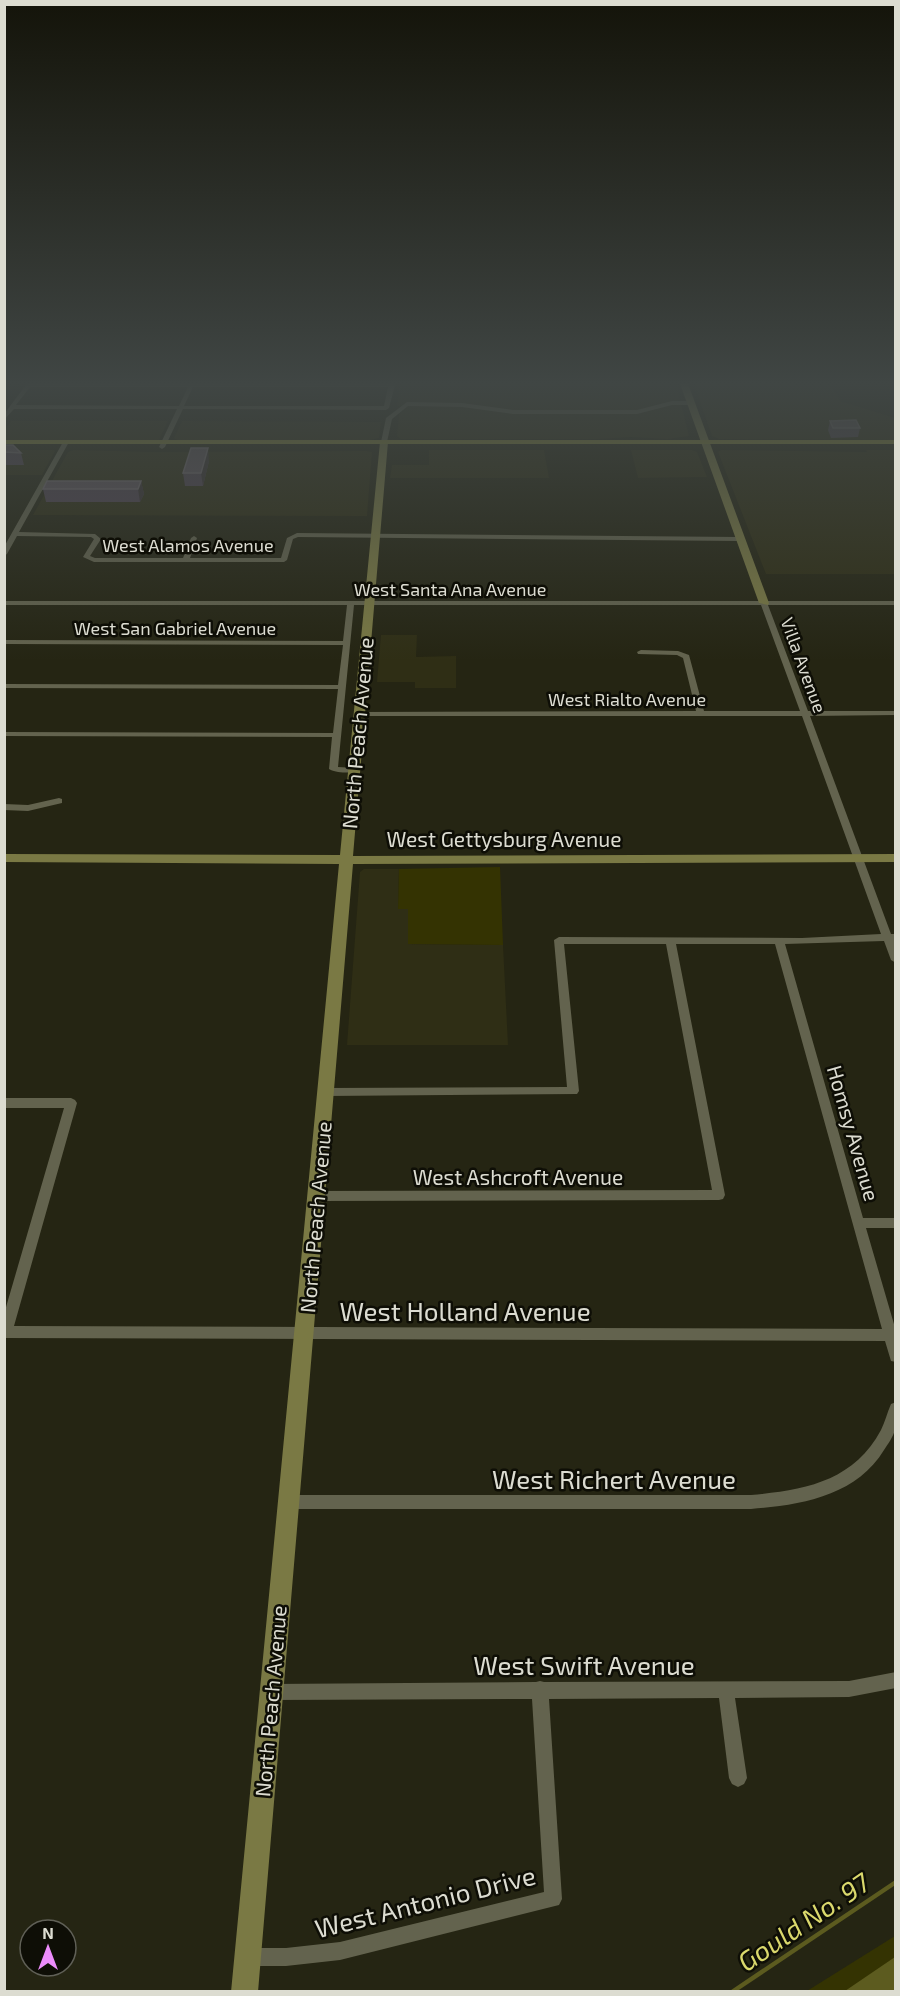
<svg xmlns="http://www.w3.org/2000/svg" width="900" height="1996" viewBox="0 0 900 1996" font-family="'Exo 2',sans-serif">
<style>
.built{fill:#2f2e15}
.green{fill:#343302}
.water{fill:#5c5b1f}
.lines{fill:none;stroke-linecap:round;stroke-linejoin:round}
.stream{stroke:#5c5b1f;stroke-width:4.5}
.street{fill:#63634e;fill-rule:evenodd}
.secondary{fill:#7a7944;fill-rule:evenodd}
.primary{fill:#908f3a;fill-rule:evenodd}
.wall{fill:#504452}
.shaded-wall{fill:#393133}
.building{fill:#60555f;stroke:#736a71;stroke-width:1.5}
.labels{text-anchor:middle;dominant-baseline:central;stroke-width:5;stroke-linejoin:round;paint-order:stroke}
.far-street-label{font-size:18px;fill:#dcdcd1;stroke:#0e0e06}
.street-label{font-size:21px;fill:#dcdcd1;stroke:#0e0e06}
.near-street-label{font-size:26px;fill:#dcdcd1;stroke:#0e0e06}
.near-water-label{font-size:27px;font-style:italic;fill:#dad86c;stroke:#0e0e06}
</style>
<rect width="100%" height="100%" fill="#252513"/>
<path class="built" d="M400 381H669L670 385 678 386 680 400 677 401 682 407 689 436 668 439 631 437 599 439H401L397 436 399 414 406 408 397 406Z
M693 381H786L797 385 831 384 840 401 895 418V440L719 439 712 436Z
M11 421H168L159 440H5V430Z
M182 421 380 422H381L379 438 370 440H177L174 438Z
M5 450H54L55 451 42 475H5Z
M74 450 152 452 367 451 372 452 367 516 33 515 68 452Z
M429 450H544L549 478H390L392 465H429Z
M631 450H692L697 452 707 477 638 478Z
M721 450 867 452 866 450H895V574H766L718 452Z
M381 635H417L416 657 456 656V688H415V682H377Z
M364 869H399L398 908 408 909V944L503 945 508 1045H347L360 872Z"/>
<path class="green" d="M500 867 503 945 408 944V909H398L399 869Z
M895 1936V1991H807Z"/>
<path class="water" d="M895 1957V1991H845Z"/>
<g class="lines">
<path class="stream" d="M732 1992 896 1882"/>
<path class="street" d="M29 381H34L33 383H189L190 381H196L195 383H389V381H395V385L389 408 386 410 183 409 165 447 162 449 159 447 177 409H14L4 420V414ZM30 387H188L179 406 16 405ZM193 387H388L384 406H184Z
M672 401H691L694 403 691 405H672L637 414H513L462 407 408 406 392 419 387 442 384 444 381 442 386 418 407 402 462 403 513 410H637Z
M66 440 69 442 19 532 95 534 101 539 90 556 95 558H183L191 538 194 536 197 538 190 558H281L287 538 297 533 739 537 742 539 739 541 298 537 293 539 287 560 284 562H94L83 557 94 539 91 537 17 536 7 554 4 556V547L63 442Z
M4 601H896V605H768L808 711H896V715L810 716 891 934H896V940L894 941 896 945V963L891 960 884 941 785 944 863 1218H896V1228H866L896 1331V1362L891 1361 885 1341 4 1338V1314L64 1108H4V1098H71L75 1100 77 1103 14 1326 882 1329 775 944H676L725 1195 723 1199 719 1200 317 1201 313 1200 311 1196 313 1192 317 1191 712 1190 666 944H564L579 1091 577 1094 326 1096 322 1095 320 1092 322 1089 326 1088 567 1087 554 940 559 937 802 938 881 934 802 716H359L355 714 359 712 696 711 683 658 677 655 638 654 637 652 641 650 678 651 689 655 704 711H800L761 605H354L338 767 356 768 357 770C351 774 335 773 329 769L332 737 4 736V732L333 733 338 689 4 688V684L338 685 343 645 4 644V640L343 641 347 605H4Z
M59 798 62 799V803L28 811 4 810V804L28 805Z
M896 1402C896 1411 897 1422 895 1430 893 1437 888 1444 884 1450 856 1496 801 1505 751 1509H289L284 1507 282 1502 284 1497 289 1495H751C804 1490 853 1482 881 1430 885 1422 887 1413 891 1404Z
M896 1672V1688L849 1697 735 1698 747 1778 744 1784 738 1787 732 1784 729 1778 719 1698 549 1699 562 1899 559 1905 340 1960 286 1966H248L241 1964 239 1957 241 1950 248 1948H286L340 1942 544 1892 532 1699 271 1700 265 1698 263 1692 265 1686 271 1684 536 1682 540 1681 544 1682 849 1681Z"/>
<path class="secondary" d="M679 381H687L769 603 768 605 759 603Z
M384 440 388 442 353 856 896 854V862L353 864 258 1992H231L339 864 4 862V854L340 855 380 442Z"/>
<path class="primary" d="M4 440H896V444H4Z"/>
</g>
<path class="wall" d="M830 421 860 428 858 437 831 438 828 430Z
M4 445 21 453 24 465H4Z
M209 461 203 486H185L183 473Z
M141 481 144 494 140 502H46L43 489Z"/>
<path class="shaded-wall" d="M208 448 209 461 203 486 201 473Z
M141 481 144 494 140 502 138 489Z"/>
<path class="building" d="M856 420 860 428H833L830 421Z
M4 445H13L21 453 4 452Z
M191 448H208L201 473H183Z
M47 481H141L138 489H43Z"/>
<linearGradient id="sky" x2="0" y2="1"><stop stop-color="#14140a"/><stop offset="0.58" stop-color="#404644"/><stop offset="1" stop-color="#404644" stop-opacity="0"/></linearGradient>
<rect width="900" height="661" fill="url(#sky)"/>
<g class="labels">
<g class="far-street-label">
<text x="188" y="545">West Alamos Avenue</text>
<text x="450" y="589">West Santa Ana Avenue</text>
<text x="175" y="628">West San Gabriel Avenue</text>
<text transform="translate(804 665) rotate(70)">Villa Avenue</text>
<text x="627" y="699">West Rialto Avenue</text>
</g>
<g class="street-label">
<text transform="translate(357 733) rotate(-85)">North Peach Avenue</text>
<text x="504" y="838">West Gettysburg Avenue</text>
<text transform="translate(854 1133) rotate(74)">Homsy Avenue</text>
<text x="518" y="1176">West Ashcroft Avenue</text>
<text transform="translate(315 1217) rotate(-85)">North Peach Avenue</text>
<text transform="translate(270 1701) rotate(-85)">North Peach Avenue</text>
</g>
<g class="near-street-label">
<text x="465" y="1310">West Holland Avenue</text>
<text x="614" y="1478">West Richert Avenue</text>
<text x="584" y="1664">West Swift Avenue</text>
<text transform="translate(425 1901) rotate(-14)">West Antonio Drive</text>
</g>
<g class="near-water-label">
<text transform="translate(803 1921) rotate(-34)">Gould No. 97</text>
</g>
</g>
<rect width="900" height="1996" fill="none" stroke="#dcdcd1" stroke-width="12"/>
<g transform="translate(48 1948)"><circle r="28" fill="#0e0e06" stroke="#606057" stroke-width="1.5"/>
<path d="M0-4.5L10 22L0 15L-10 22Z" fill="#ec8cfb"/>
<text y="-9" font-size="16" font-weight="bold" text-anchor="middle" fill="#dcdcd1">N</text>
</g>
</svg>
